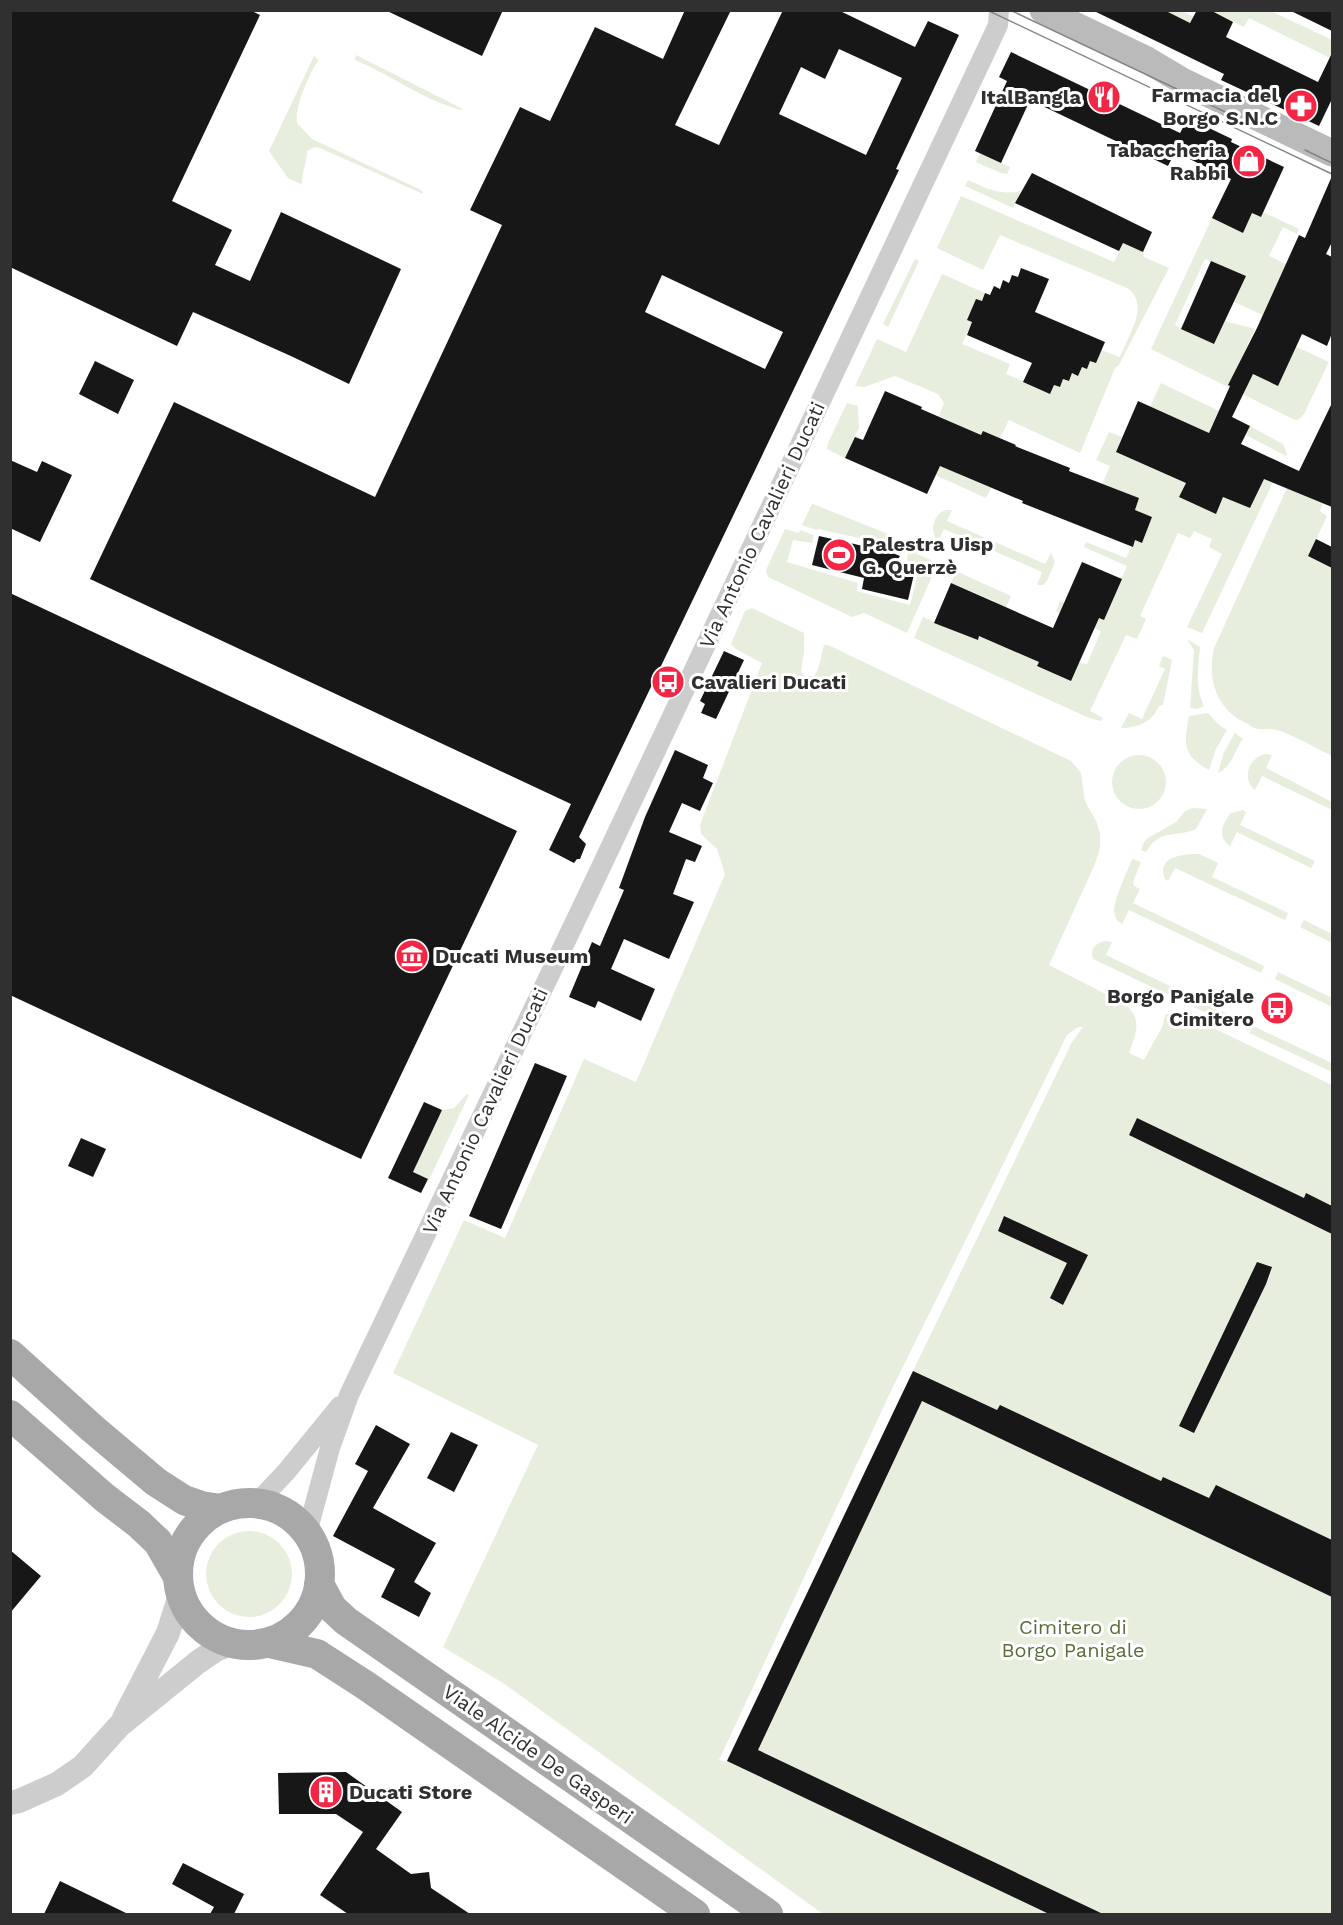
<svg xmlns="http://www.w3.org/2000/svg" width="1343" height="1925" viewBox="0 0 1343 1925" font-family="'Work Sans',sans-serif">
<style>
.green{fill:#e7eedd;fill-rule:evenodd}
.building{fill:#171717;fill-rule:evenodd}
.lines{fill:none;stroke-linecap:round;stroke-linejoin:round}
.minor{stroke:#cdcdcd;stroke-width:20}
.tertiary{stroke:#cdcdcd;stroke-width:24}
.secondary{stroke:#bababa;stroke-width:27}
.primary{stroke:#a8a8a8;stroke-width:30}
.tram{stroke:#858585;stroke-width:1.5}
.labels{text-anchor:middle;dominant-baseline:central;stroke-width:6;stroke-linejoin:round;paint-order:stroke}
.poi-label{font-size:20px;font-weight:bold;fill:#303030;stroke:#fff;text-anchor:end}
.street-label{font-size:20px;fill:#303030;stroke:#fff}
.park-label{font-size:20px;fill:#576f39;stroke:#fff}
</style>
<rect width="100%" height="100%" fill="#fff"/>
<path class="green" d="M1164 11H1182L1194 17 1190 23Z
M1210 11H1271L1332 40V59L1249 18 1244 27Z
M356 55 463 109 461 110C423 100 391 75 355 60Z
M314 56 317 58 318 61C308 76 295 106 297 123L312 139 419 189 423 192V194L320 148 315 147 307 151C307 163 302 171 302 183L301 184 288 178 269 151Z
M980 153 1010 167 1007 174 1001 173 976 162Z
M968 180C986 188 1001 196 1021 191L1013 208 965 186Z
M961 196 1114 262 1123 243 1143 252 1144 257 1169 268 1119 365 1115 368 1080 453 1009 420 1000 438 983 431 964 476 991 488 986 498 935 475 958 425 939 416 944 403 938 394 895 376 864 387 855 386 877 339 906 352 942 274 985 293 962 344 1010 364 1006 374 1050 393 1054 385 1060 387 1063 379 1069 381 1072 373 1078 375 1082 367 1087 368 1090 361 1101 350 1120 357C1128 336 1151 304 1127 288L1000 235 983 270 937 248Z
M1263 212 1299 229 1297 234 1283 227 1269 256 1286 264 1263 315 1234 302 1246 276 1205 259 1175 325 1214 344 1225 321 1255 329 1229 385 1269 334 1329 362 1304 414 1298 420 1293 419 1151 349 1212 218 1243 233 1252 213 1261 217Z
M915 259 919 261 888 327 883 324Z
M1161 383 1219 411 1180 496 1216 513 1223 497 1250 508 1273 459 1282 463 1202 633 1187 627 1222 554 1209 547 1212 539 1194 531 1190 538 1178 533 1140 616 1146 619 1137 639 1126 635 1090 711 1103 718 1101 721 1089 718 914 638 923 617 978 640 994 601 951 583 956 571 1011 596 992 640 1039 662 1037 666 1079 663 1087 664 1101 631 1056 611 1060 601 1104 620 1127 566 1084 547 1086 542 1126 558 1135 540 1142 543 1152 517 1135 510 1139 498 1102 484 1110 466 1096 460 1109 432 1122 437 1116 452 1164 473 1150 407Z
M847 403 858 406 859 428 845 458 827 449 828 443Z
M1250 426 1283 444 1287 454 1286 456 1246 435Z
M1287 488 1323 503 1320 511 1327 516 1308 556 1332 568V756C1315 748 1296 736 1277 730 1271 728 1265 730 1258 729 1255 729 1249 725 1246 723 1216 709 1207 679 1214 648Z
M812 504H813L888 534 882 543 818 529 816 530 802 525Z
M945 510H952L947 521 1045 564 1051 553 1055 562 1047 581 1043 585H1037L1042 572 944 529 938 541C929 531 933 516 945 510Z
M785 529 799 533 800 530 814 535 812 543 793 540 787 562 858 583 857 591 910 605 920 566 907 561 908 553 894 547 897 538 914 546 917 554 938 563 907 633 864 613 852 617 768 577 766 571 767 568Z
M752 608 804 633V651L801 672 805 676H814C820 669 821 655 824 645H828L1071 761 1081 773 1085 801 1096 821 1100 833V848L1095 864 1049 965 1125 1004C1143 1020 1136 1033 1129 1053L1144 1060 1163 1025 1165 1015 1172 1012 1184 1014 1332 1085V1914H823L503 1683 443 1647 538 1445 393 1373 464 1220 505 1238 584 1059 636 1082 725 874 717 849 701 834 700 825 762 663 736 649 731 644 745 611ZM1078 1027H1083L1072 1042 913 1371 726 1762 719 1760 890 1393 1067 1035Z
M1187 639 1200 647C1198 668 1195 687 1204 706L1198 709 1190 708 1194 650Z
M1163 656 1172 660 1163 705 1159 706C1152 722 1138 728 1121 728L1129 713 1142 719 1165 669 1159 666Z
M1208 713 1217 723 1227 730 1216 749 1209 770C1182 755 1184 744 1189 716Z
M1235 733 1243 739C1234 751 1232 767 1218 773L1224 752Z
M1265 754 1272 755 1266 768 1332 802V810L1262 776 1255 790C1241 779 1249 758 1265 754Z
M1112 782a27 27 0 1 1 54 0a27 27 0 1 1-54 0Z
M1193 808 1207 809 1196 829C1176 838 1160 828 1146 852L1141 850 1144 842 1148 838 1176 822 1185 811Z
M1243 810 1246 812 1240 825 1315 861 1311 868 1237 832 1230 846C1217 837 1222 824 1231 813Z
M1199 854 1218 863 1212 877 1288 913 1285 920 1175 868 1168 881 1165 879C1156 856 1183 854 1199 854Z
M1132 859 1141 862 1133 882 1134 886 1140 889 1133 903 1264 966 1261 973 1129 910 1122 924C1117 921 1115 918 1114 912 1113 901 1128 870 1132 859Z
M1304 920 1332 934V943L1300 927Z
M1105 941 1112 942 1106 955 1238 1019 1234 1026 1093 959C1089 949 1096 943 1105 941Z
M1278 972 1332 998V1007L1275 979Z
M1253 1026 1332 1063V1072L1249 1033Z
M467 1094 469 1095 429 1180 413 1172 442 1110 454 1108Z
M206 1574a43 43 0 1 1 86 0a43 43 0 1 1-86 0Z"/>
<path class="building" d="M10 10H250L260 15 172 201 232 230 215 265 250 281 281 212 401 269 349 384 293 357 193 312 177 346 10 267Z
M385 10H503L482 56Z
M685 10H731L675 125 719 145 783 10H838L915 47 928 21 959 35 896 169 899 170 579 837 586 844 580 859H577L574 863 549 850 571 804 90 579 174 402 375 497 502 225 470 210 520 107 550 121 595 27 663 59ZM839 49 902 78 866 155 779 114 801 67 825 79ZM662 275 783 332 765 369 645 312Z
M1092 10H1164L1190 23 1197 10H1210L1233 22 1226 37 1318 82 1332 53V99L1319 126 1221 80 1224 74Z
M1289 10H1332V31Z
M1011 52 1180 133 1188 118 1232 139 1231 142 1284 167 1261 217 1252 213 1243 233 1212 218 1231 179 1175 152 1168 166 1030 100 1001 163 975 151 1007 81 999 77Z
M1032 173 1152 232 1143 252 1123 243 1119 251 1015 203Z
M1332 176V242L1326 254 1332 257V333L1327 346 1302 334 1278 386 1253 374 1232 417 1250 426 1241 444 1299 471 1332 403V507L1264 479 1250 508 1223 497 1216 514 1179 497 1186 483 1116 452 1138 401 1209 433 1230 386 1228 385 1257 328 1299 235 1305 238Z
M1211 261 1246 276 1214 344 1181 329Z
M1021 268 1049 279 1035 312 1105 342 1096 363 1090 361 1087 369 1082 367 1078 376 1072 373 1069 381 1063 379 1060 387 1054 385 1050 394 1023 382 1032 363 967 335 972 322 967 320 976 299 982 301 985 293 990 295 994 286 1000 289 1003 280 1009 283 1012 275 1018 277Z
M95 361 134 380 118 414 79 394Z
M885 391 922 407 921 409 981 435 983 431 1016 445 1015 446 1070 468 1069 471 1139 498 1135 510 1152 517 1142 543 1135 540 1133 547 1022 503 1023 501 940 466 927 494 845 458 855 437 863 440Z
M10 460 37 472 42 461 72 475 40 542 10 528Z
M819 536 872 548 873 545 900 556 894 565 915 570 908 600 862 589 864 578 812 565Z
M1316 539 1332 547V568L1308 556Z
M1082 562 1122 579 1104 620 1099 618 1071 681 1037 666 1039 662 979 636 978 640 934 623 951 583 1053 628Z
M10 593 517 831 361 1159 10 995Z
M724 651 744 660 716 719 701 713 705 704 700 701Z
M675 750 708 765 703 778 713 783 700 811 682 803 669 832 702 846 695 862 686 859 673 894 694 902 669 959 624 939 611 969 655 989 641 1021 598 1001 595 1008 569 997 592 942 600 946 624 890 619 888 645 817Z
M535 1063 567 1076 501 1229 469 1216Z
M424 1102 442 1110 413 1172 428 1179 421 1193 388 1178Z
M1137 1118 1304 1198 1306 1193 1332 1206V1234L1129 1135Z
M81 1138 106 1149 93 1177 68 1166Z
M1004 1216 1088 1255 1063 1305 1050 1298 1067 1263 998 1231Z
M1257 1262 1272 1267 1266 1284 1194 1433 1179 1426Z
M913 1371 997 1410 1000 1405 1161 1481 1163 1477 1209 1498 1216 1485 1332 1540V1597L922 1401 758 1750 1103 1914H1049L727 1761Z
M376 1425 410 1444 373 1508 436 1543 414 1582 431 1593 419 1617 381 1597 395 1569 333 1536 368 1471 355 1464Z
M451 1432 478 1445 454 1492 427 1478Z
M10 1550 41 1576 10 1613Z
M346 1772 402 1812 376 1849 411 1874 429 1872 431 1888 470 1914H348L320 1895 363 1832 336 1814H279L278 1773Z
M183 1863 244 1894 234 1914H210L214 1907 172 1884Z
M60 1881 128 1914H44Z"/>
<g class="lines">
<path class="minor" d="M256 1504 286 1472 340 1406
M307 1533 330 1448 349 1395 593 884 991 40 998 25 999 10"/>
<path class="tertiary" d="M124 1718 168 1633 180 1595
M10 1803 19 1801 57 1784 83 1766 119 1726 198 1662 217 1649 232 1644"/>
<path class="secondary" d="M1043 10 1147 60 1184 82 1332 153"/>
<path class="primary" d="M10 1354 93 1429 156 1482 184 1500 201 1506 221 1509
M10 1415 105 1498 139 1524 158 1542 177 1575
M178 1574a71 71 0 1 1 142 0a71 71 0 1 1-142 0Z
M319 1584 332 1608 346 1621 768 1914
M269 1643 317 1654 365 1685 695 1914"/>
<path class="tram" d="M987 10 1332 174
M1010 10 1257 127
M1305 150 1332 163"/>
</g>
<defs>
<g id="restaurant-disc" transform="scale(1.725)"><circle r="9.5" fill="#f32646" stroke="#fff"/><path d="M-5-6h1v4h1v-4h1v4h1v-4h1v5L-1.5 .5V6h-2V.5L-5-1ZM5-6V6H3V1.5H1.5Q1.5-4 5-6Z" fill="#fff"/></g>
<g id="pharmacy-disc" transform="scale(1.725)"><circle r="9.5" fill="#f32646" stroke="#fff"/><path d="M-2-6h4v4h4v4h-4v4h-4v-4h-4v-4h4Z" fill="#fff"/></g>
<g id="shop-disc" transform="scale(1.725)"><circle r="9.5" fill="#f32646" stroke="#fff"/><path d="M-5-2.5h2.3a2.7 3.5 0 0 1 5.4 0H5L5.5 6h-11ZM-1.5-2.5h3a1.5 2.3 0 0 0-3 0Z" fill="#fff"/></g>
<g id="stadium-disc" transform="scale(1.725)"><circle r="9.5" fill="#f32646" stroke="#fff"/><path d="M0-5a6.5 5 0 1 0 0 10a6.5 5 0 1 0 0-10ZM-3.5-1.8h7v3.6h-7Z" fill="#fff"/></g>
<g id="bus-disc" transform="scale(1.725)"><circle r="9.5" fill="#f32646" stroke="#fff"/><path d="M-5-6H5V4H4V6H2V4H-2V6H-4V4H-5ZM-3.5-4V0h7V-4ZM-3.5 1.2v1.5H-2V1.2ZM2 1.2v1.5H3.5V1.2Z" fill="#fff"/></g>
<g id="museum-disc" transform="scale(1.725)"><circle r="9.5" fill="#f32646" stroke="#fff"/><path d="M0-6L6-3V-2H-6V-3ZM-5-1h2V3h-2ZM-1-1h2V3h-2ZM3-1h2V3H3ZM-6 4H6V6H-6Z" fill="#fff"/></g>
<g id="building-disc" transform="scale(1.725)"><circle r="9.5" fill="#f32646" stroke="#fff"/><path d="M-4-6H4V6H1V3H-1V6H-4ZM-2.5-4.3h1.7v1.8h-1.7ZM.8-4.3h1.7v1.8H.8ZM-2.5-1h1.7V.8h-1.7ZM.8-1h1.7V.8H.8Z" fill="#fff"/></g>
</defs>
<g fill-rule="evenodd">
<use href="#restaurant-disc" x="1104" y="97"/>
<use href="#pharmacy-disc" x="1301" y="106"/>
<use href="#shop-disc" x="1249" y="161"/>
<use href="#stadium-disc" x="839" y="555"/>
<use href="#bus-disc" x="668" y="682"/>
<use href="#museum-disc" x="412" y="956"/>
<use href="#bus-disc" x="1277" y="1008"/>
<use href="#building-disc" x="326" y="1792"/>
</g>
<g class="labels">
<g class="poi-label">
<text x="1278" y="95">Farmacia del<tspan x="1278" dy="23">Borgo S.N.C</tspan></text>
<text x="1081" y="97">ItalBangla</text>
<text x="1226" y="150">Tabaccheria<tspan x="1226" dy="23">Rabbi</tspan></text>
<text x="862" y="544" text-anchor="start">Palestra Uisp<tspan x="862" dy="23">G. Querzè</tspan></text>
<text x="691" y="682" text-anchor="start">Cavalieri Ducati</text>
<text x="435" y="956" text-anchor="start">Ducati Museum</text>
<text x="1254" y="996">Borgo Panigale<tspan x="1254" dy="23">Cimitero</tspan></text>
<text x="349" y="1792" text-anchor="start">Ducati Store</text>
</g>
<g class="street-label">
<text transform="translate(762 525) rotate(-65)">Via Antonio Cavalieri Ducati</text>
<text transform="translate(485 1111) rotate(-65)">Via Antonio Cavalieri Ducati</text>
<text transform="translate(538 1754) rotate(35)">Viale Alcide De Gasperi</text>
</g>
<g class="park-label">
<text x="1073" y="1627">Cimitero di<tspan x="1073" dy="23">Borgo Panigale</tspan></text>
</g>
</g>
<rect width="1343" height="1925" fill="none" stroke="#303030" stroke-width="24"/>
</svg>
